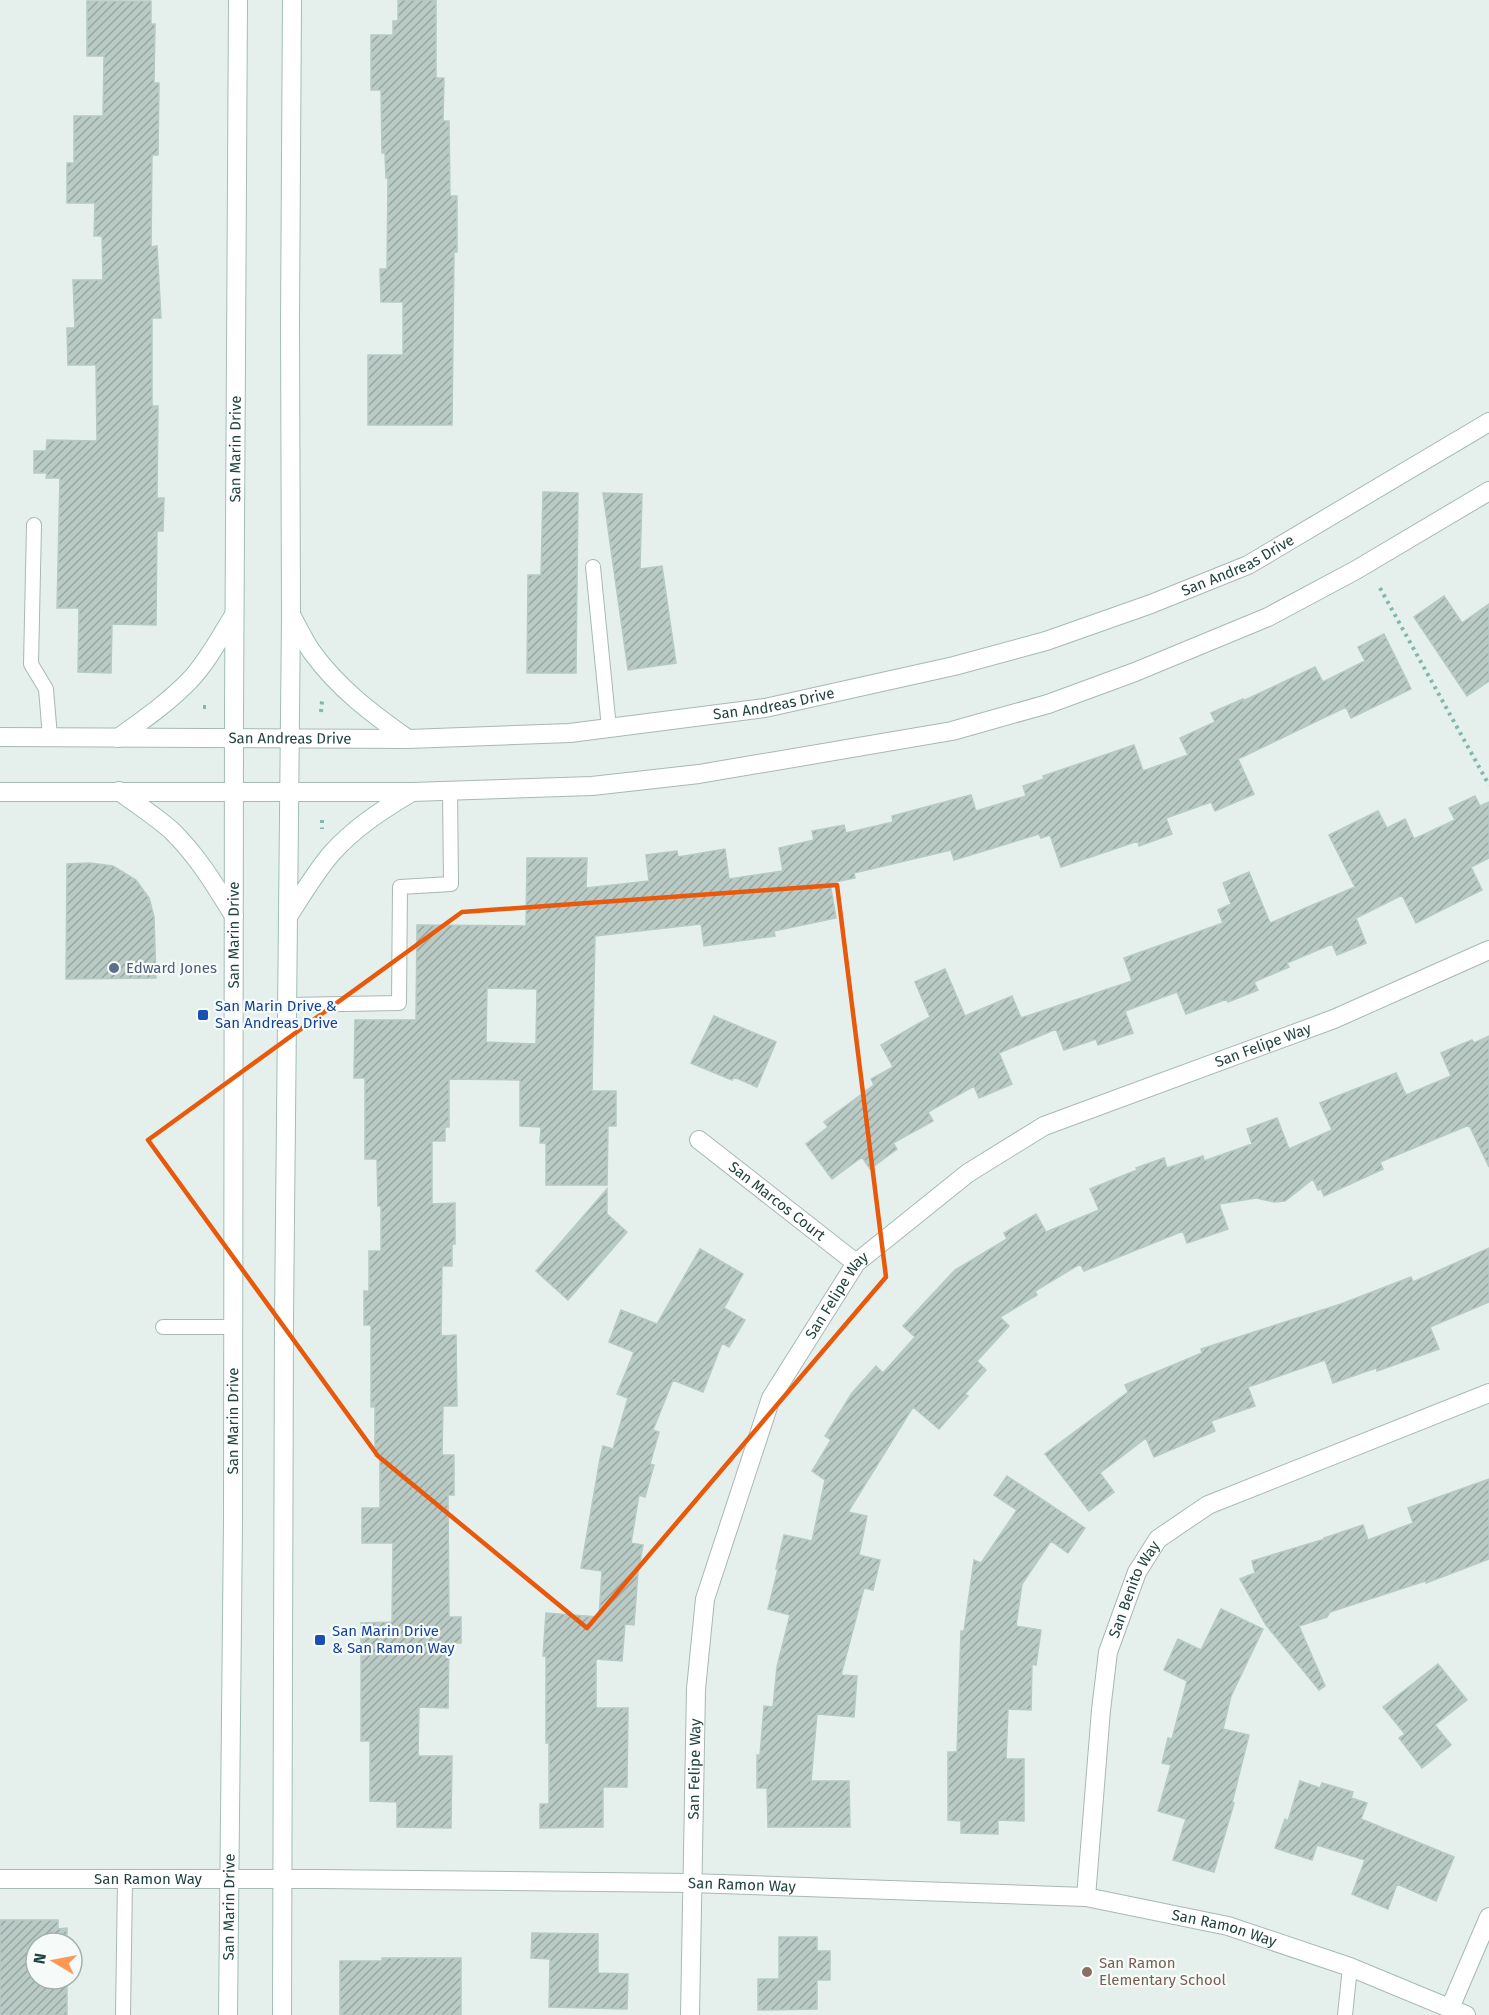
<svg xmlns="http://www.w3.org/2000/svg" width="1489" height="2015" viewBox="0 0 1489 2015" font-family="'Fira Sans',sans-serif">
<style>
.building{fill:url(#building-hatch);stroke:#b6cac5;stroke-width:1.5;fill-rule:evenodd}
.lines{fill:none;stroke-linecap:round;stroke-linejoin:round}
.lane-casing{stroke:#a7b9b5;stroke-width:16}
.street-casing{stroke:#a7b9b5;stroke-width:20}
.secondary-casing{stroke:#a2bdb8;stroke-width:20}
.path{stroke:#82b6ae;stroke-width:4;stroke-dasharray:3 4.5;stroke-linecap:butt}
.lane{stroke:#fff;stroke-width:14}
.street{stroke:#fff;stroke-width:18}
.secondary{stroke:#fff;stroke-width:18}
.marked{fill:none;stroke:#e8590c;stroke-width:4.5;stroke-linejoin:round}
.service-dot{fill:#5c6f8a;stroke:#f6fbf9;stroke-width:2}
.transit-dot{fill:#1a4fb4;stroke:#f6fbf9;stroke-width:2}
.education-dot{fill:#8d6e63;stroke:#f6fbf9;stroke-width:2}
.labels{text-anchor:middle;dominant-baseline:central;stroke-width:4.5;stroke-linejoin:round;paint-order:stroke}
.street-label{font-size:15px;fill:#224440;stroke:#f6fbf9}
.service-label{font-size:15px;fill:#4e5e75;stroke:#f6fbf9;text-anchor:start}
.transit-label{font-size:15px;fill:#164399;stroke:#f6fbf9;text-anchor:start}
.education-label{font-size:15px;fill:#785e54;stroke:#f6fbf9;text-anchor:start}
</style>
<defs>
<pattern id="building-hatch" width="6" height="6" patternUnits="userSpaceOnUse" patternTransform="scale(1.5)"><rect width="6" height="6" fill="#bacbc6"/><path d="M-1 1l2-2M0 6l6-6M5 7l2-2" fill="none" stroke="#97a6a2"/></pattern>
</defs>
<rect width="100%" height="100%" fill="#e5f0ec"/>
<path class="building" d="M398 0H436V78H444L443 121H449L450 196H457V252H454L452 425H368V355H403V302H381L380 269H387L388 178H386L385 153H382L381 90H371V35H393V21H398Z
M87 1H151V24H155L154 83H159L158 155H152L151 247 157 246 161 318H152V406H158L157 498H164L163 531H157L156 625 112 624 111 673 78 672 79 608H57L60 478H46L47 473H34V451H46L47 440 97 441 96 365H68L67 328H75L73 280H103L102 236H94L95 203H67V163H74V116H103L104 56H87Z
M543 492 578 493 576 673H527L528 575H541Z
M603 493 642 494 640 569 662 566 676 663 628 670Z
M1444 596 1462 623 1489 604V681L1467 696 1414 617Z
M1384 634 1411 689 1351 718 1346 707 1238 759 1254 794 1215 811 1211 802 1166 818 1172 834 1139 846 1138 841 1061 867 1050 835 1041 838 1039 834 954 860 951 850 854 873 855 878 830 883 836 918 774 931 775 936 704 946 701 924 595 936 592 1091H616V1126H608L607 1185H546V1143H540L541 1127 520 1126V1080L449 1079V1127H445V1141H432V1204L455 1203V1244H452V1266H442L441 1336 456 1335 457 1406H443L442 1455H454V1495H448L449 1617H461V1643H449L448 1708 419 1707 418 1756H452L451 1828 397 1827V1802L370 1801V1741H361V1623L392 1622 393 1543H362V1508H380V1456H375V1407H371V1325H364V1291H369V1251H381V1206H378L377 1159H365V1078H354L355 1020H416L417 925 526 926 527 858H587L586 888 649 881 646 855 677 851 678 857 725 849 729 879 783 871 779 848 814 840 812 831 844 825 846 833 893 822 892 816 971 795 976 811 1026 796 1023 786 1044 779 1043 776 1134 745 1143 771 1188 755 1180 738 1215 722 1211 713 1243 699V701L1315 667 1323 682 1365 661 1358 647ZM487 988 537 989 536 1044 486 1042Z
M1475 796 1480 806 1489 802V858L1471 867 1482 890 1416 923 1402 895 1356 918 1366 943 1337 955 1332 944 1287 963 1289 967 1254 982 1258 990 1228 1002 1227 999 1186 1014 1177 992 1125 1011 1133 1033 1098 1045 1096 1039 1064 1050 1056 1029 999 1053 1012 1084 979 1098 974 1086 928 1112 933 1121 893 1143 897 1149 870 1169 862 1157 832 1179 806 1144 828 1127 824 1122 874 1085 871 1079 893 1067 881 1045 930 1017 915 982 945 969 965 1016 1012 996 1021 1018 1132 981 1124 958 1223 923 1218 910 1231 904 1223 883 1249 872 1270 923 1355 887 1329 835 1378 811 1387 828 1405 819 1414 839 1455 820 1449 808Z
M90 863 113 866 136 880 149 898 154 917 156 978 66 979 67 864Z
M714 1016 776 1042 757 1087 734 1077 732 1080 691 1063Z
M1489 1036V1167L1469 1125 1380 1162 1383 1169 1324 1196 1321 1189 1318 1190 1313 1179 1285 1201 1274 1202 1256 1198 1219 1204 1228 1229 1187 1243 1183 1231 1084 1271 1080 1264 1035 1291 1037 1295 1000 1317 1009 1326 977 1361 986 1370 965 1394 968 1396 939 1429 913 1407 848 1512 867 1516 859 1555 880 1560 873 1590 864 1588 841 1675 857 1676 854 1717 817 1714 811 1781H849L850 1827H768L767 1788H757V1755H760L764 1706 773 1707 777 1667 790 1615 768 1609 778 1569H776L784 1535 812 1541 825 1480 812 1471 831 1440 825 1436 852 1393 876 1366 883 1373 915 1337 903 1326 927 1300 955 1270 1007 1239 1004 1233 1036 1214 1046 1232 1099 1210 1090 1189 1137 1170 1136 1168 1164 1158 1167 1168 1203 1156 1204 1161 1252 1144 1247 1129 1277 1118 1289 1149 1332 1130 1320 1103 1396 1073 1406 1095 1451 1076 1441 1053 1472 1040 1474 1043Z
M607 1189V1214L627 1232 568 1300 536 1271Z
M1489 1248V1302L1430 1327 1439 1349 1377 1371 1376 1368 1333 1383 1325 1360 1248 1387 1255 1406 1211 1421 1215 1431 1154 1457 1146 1438 1100 1473 1114 1492 1089 1511 1045 1454 1128 1392 1125 1385 1202 1353 1201 1349 1341 1304 1411 1277 1413 1282Z
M700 1249 743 1274 724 1308 745 1320 729 1347 722 1343 703 1392 673 1380 653 1430 659 1432 650 1464 654 1465 645 1497 639 1495 631 1543 643 1545 638 1572 634 1625 625 1624 622 1661 596 1659V1708H628L627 1787H603V1827L540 1828V1804H549V1743H546V1656H543L546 1613 599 1617 602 1571 581 1568 600 1459 603 1446 613 1449 628 1398 617 1394 634 1352 609 1342 621 1310 657 1324Z
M1007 1476 1085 1528 1068 1553 1051 1541 1022 1584 1016 1626 1041 1630 1036 1665 1032 1664 1031 1710 1008 1709 1006 1759H1024V1821L998 1820V1834L961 1833V1821L948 1820V1752H957L961 1631H964L974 1560 981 1563 1017 1510 994 1495Z
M1489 1479V1559L1426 1583 1425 1581 1330 1612 1327 1617 1299 1626 1325 1686 1319 1690 1266 1625 1240 1579 1255 1573 1252 1561 1325 1539 1324 1538 1363 1525 1368 1540 1413 1523 1408 1508Z
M1221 1609 1263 1629 1231 1696 1223 1729 1249 1735 1232 1803H1234L1214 1872 1173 1860 1186 1819 1158 1811 1171 1765 1162 1763 1168 1738 1172 1739 1187 1681 1164 1670 1178 1639 1201 1650Z
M1438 1664 1467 1700 1435 1725 1451 1745 1422 1768 1399 1738 1405 1734 1383 1707Z
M1300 1781 1320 1788 1322 1783 1353 1792 1351 1798 1367 1803 1361 1819 1454 1857 1436 1901 1397 1884 1388 1909 1352 1894 1365 1860 1317 1845 1312 1860 1275 1848 1285 1819 1288 1821Z
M0 1920H58V1929L67 1928V1943H36V1979H67V2015H0Z
M532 1933 598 1934V1973L628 1974 627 2009 549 2007 550 1959 531 1958Z
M779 1937H817V1951H830V1980H817V2009L758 2010V1979H779Z
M382 1958H461V2015H340V1961H382Z"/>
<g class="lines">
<g class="lane-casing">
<path id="lane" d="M34 525 31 664 46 689 50 737
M593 567 609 728
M288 1005 399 1003 400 887 451 884 450 790
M163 1327H234
M123 2015 125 1879
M1345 2015 1350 1967"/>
</g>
<g class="street-casing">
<g id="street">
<path id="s1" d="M0 737 408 739 570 733 765 708 954 666 1046 641 1151 604 1248 565 1489 422"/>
<path d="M0 792H412L592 786 699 774 952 731 1048 704 1135 672 1268 617 1356 570 1489 491"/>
<path id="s2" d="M699 1140 856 1263"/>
<path id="s3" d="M0 1879H321L691 1883 1086 1897 1228 1926 1350 1967 1466 2015"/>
<path id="s4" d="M1086 1897 1101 1710 1108 1652 1137 1572 1158 1539 1208 1505 1489 1393"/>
<path d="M1450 2008 1489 1917"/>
<path id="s5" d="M690 2015 696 1689 705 1599 771 1398 856 1263 968 1173 1044 1126 1334 1019 1489 950"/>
</g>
</g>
<g class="secondary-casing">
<g id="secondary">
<path d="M291 615C298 627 304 641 312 652 338 688 371 713 408 739"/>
<path d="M118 738C143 720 169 702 190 680 208 661 220 637 234 615"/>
<path d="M119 791C136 804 155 816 171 830 197 855 215 885 234 916"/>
<path d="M289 915C302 895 315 873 331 854 354 828 382 810 412 792"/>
<path id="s6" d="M228 2015 233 1520 234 707 238 0"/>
<path d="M282 2015 284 1318 291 615 290 323 292 0"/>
</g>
</g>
<path class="path" d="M1380 588 1489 785
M203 707H209
M321 712 322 701
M322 820V829"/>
<use href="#lane" class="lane"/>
<use href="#street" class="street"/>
<use href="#secondary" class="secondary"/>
</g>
<path class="marked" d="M837 885 886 1277 587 1628 378 1456 148 1140 462 912Z"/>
<circle class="service-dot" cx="114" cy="968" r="6"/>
<g class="transit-dot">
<rect x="197" y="1009" width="12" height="12" rx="3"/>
<rect x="314" y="1634" width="12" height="12" rx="3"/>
</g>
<circle class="education-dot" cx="1087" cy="1972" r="6"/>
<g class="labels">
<g class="street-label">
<text stroke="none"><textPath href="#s6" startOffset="1566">San Marin Drive</textPath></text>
<text stroke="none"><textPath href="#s1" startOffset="1262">San Andreas Drive</textPath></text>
<text stroke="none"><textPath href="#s1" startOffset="776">San Andreas Drive</textPath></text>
<text stroke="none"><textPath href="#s1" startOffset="290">San Andreas Drive</textPath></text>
<text stroke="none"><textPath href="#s6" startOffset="1080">San Marin Drive</textPath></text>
<text stroke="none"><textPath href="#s5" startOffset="1254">San Felipe Way</textPath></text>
<text stroke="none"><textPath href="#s2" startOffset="99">San Marcos Court</textPath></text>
<text stroke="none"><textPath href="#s5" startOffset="750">San Felipe Way</textPath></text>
<text stroke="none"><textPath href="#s6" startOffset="594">San Marin Drive</textPath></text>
<text stroke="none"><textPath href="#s4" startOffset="314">San Benito Way</textPath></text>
<text stroke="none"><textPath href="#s5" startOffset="246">San Felipe Way</textPath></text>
<text stroke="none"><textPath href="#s3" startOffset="148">San Ramon Way</textPath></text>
<text stroke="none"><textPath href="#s3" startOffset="742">San Ramon Way</textPath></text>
<text stroke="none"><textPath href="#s6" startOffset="108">San Marin Drive</textPath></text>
<text stroke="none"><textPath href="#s3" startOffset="1228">San Ramon Way</textPath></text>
</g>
<g class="service-label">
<text x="126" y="968">Edward Jones</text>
</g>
<g class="transit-label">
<text x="215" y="1006">San Marin Drive &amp;<tspan x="215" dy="17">San Andreas Drive</tspan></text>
<text x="332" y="1631">San Marin Drive<tspan x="332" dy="17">&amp; San Ramon Way</tspan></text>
</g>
<g class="education-label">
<text x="1099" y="1963">San Ramon<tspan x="1099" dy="17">Elementary School</tspan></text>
</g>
</g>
<g transform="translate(54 1961) rotate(280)"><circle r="28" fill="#f6fbf9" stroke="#a1b2af" stroke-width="1.5"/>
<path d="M0-4.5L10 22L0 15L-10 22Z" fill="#ff9754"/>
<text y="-9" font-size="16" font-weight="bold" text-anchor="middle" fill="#224440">N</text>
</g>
</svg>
